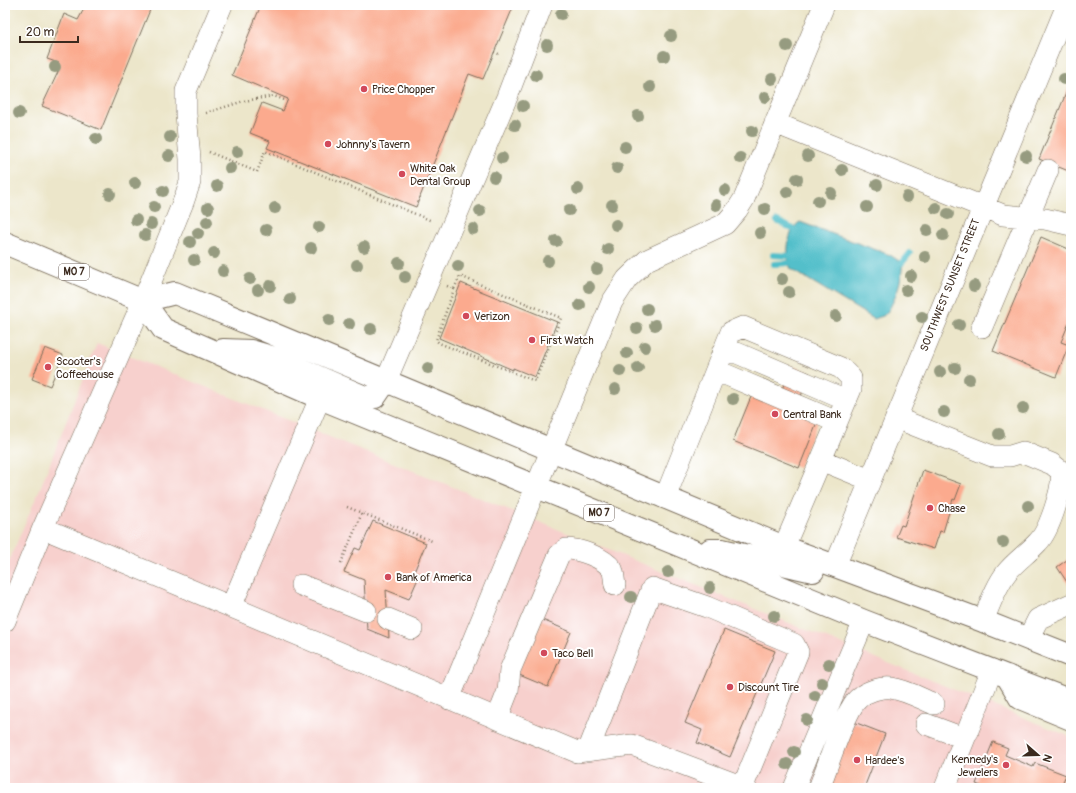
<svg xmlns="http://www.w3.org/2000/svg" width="1076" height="793" viewBox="0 0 1076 793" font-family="Pangolin,sans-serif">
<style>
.built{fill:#f7d0cd}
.water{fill:#52bfca;stroke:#467474}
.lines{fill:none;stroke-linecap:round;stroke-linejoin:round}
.stream{stroke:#52bfca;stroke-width:6}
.building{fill:#fbaa8e}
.minor-casing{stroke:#796c5a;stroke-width:22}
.major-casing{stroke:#796c5a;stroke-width:24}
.path{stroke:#796c5a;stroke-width:2.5;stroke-dasharray:1 3;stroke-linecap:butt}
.minor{stroke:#fff;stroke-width:21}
.major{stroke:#fff;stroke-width:22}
.tree{fill:#969b80}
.poi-dot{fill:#d1495b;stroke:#fff;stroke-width:1.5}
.labels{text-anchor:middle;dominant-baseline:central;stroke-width:4;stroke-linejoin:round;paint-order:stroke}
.shield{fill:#fff;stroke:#766a62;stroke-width:1}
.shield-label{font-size:10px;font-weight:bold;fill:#3b2a1e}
.poi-label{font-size:11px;fill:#3b2a1e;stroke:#fff;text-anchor:start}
.street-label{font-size:11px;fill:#3b2a1e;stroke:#fff}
</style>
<rect width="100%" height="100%" fill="#fff"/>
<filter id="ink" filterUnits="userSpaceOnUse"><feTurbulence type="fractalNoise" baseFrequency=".025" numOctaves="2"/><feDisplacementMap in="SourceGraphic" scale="8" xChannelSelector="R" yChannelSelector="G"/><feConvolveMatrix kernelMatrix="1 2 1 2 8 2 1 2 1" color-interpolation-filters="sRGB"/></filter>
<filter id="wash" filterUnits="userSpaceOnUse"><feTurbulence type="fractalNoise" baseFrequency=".012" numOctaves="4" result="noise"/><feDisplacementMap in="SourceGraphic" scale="16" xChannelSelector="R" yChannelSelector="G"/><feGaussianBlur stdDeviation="0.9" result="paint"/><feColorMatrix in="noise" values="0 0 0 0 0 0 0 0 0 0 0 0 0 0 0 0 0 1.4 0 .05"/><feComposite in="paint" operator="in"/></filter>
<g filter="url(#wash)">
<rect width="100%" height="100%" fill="#ece6ca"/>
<path class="built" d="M97 343 1071 737V788H5V570L39 491Z"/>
<path class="water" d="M800 222 890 255 902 263C904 274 893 310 883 316 880 317 876 318 874 319L791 269C785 256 787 229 800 222Z"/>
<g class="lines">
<path class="stream" d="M777 221 793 229
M773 255 789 256
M902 263 910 253
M774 264 788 263"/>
</g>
<g id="blocks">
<path class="building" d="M86 5H152L101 130 42 106 58 72 56 71 59 63 47 59 64 14 78 20Z
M261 5H514L483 79 469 74 416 207 267 148 270 141 250 133 262 103 283 111 288 99 232 75Z
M1071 81V172L1039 159Z
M1041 237 1071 250V318L1061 342 1069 345 1056 377 993 351Z
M461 283 557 322 535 377 513 368V370L439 338Z
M45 348 63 355 50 386 32 379Z
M791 366 810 373 796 409 819 418 799 468 733 441 753 392 777 402Z
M923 470 961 484 955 500 953 499 943 532 940 531 934 549 896 537 901 525 904 526Z
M373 521 426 543 414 572 420 574 409 599 386 590 389 638 367 629 364 580 344 572 355 548 360 550Z
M1071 557V584L1069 585 1057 567Z
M540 619 571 632 548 687 517 674Z
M724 630 775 651 730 757 697 743 702 730 685 723Z
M854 722 885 734 864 788H833L829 786Z
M993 742 1008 748 1005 755 1033 767 1035 763 1066 775 1060 788H986L976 784Z"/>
</g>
</g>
<g filter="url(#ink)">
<use href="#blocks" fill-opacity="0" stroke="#796c5a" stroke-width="1"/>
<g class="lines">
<g class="minor-casing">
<path id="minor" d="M775 123 1003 215 1045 219 1071 225
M982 327 1048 170
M722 353H737L846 400
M714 375H727L837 422
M386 381 507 97 542 5
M896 418 992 456H1010L1023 452 1052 464 1061 471C1064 487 1049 531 1038 542 1028 553 1016 561 1007 572 996 586 990 604 983 621
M665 498 731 332 743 327 841 368 851 378V389L821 460 870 480
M43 528 577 752 632 745 746 788
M784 547 821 460
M835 566 1067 5
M301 585 366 611
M231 607 320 398
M388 619 412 629
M5 621 43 528 143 301 184 200 190 182V159L186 114V91L222 5
M1028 639 1038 619 1071 604
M449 699 612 302 627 279 647 260 725 224 737 210 744 199 824 5
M497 719 508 691 510 670 559 555 566 549C579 549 603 557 612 569 614 573 614 580 615 585
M926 724 958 736 968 732
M588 751 652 588 707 607 794 644 798 652 743 786
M794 788 864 621
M819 788C827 769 845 709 859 698 867 691 880 687 891 688 906 690 920 698 934 704
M945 788 992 670"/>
</g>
<g class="major-casing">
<path id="major" d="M5 243 143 301 163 329 320 398 864 621 1071 701
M143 301 175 293 784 547 983 621 1071 656
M223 350 251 351 275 358 365 397H375L386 381
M710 550H722L813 571
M1007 676 1020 698 1071 719"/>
</g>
<path class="path" d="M494 52 501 55
M206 113 244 101 274 96 287 101
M209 152 257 172 265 151 432 221
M447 286 454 289 460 276 561 318 535 381 439 343 436 340 454 289
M347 507 362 513
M341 563 362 513 432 541"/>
<use href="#minor" class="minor"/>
<use href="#major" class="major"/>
</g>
<g class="tree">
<circle cx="561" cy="14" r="6"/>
<circle cx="671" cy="36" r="6"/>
<circle cx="547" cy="45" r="6"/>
<circle cx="787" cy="46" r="6"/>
<circle cx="664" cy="56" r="6"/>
<circle cx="55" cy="67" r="6"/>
<circle cx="536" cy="75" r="6"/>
<circle cx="772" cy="79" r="6"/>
<circle cx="1064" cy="79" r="6"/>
<circle cx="650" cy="87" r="6"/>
<circle cx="765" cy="97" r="6"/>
<circle cx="523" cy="106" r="6"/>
<circle cx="19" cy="113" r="6"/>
<circle cx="638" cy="116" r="6"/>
<circle cx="515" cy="125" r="6"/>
<circle cx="752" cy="131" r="6"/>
<circle cx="170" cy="137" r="6"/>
<circle cx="96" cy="139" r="6"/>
<circle cx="625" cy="147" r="6"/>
<circle cx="237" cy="152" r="6"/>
<circle cx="169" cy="156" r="6"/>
<circle cx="808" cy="156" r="6"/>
<circle cx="1026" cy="156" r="6"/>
<circle cx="502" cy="158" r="6"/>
<circle cx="740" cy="158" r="6"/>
<circle cx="230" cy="168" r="6"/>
<circle cx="617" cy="168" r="6"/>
<circle cx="842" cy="170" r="6"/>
<circle cx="494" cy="177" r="6"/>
<circle cx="797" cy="179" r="6"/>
<circle cx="135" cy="183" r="6"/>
<circle cx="877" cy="185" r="6"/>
<circle cx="217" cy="186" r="6"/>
<circle cx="578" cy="189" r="6"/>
<circle cx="725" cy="190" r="6"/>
<circle cx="163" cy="191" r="6"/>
<circle cx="787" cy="192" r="6"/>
<circle cx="831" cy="193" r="6"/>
<circle cx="110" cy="194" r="6"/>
<circle cx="907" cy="197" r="6"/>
<circle cx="818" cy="201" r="6"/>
<circle cx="612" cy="205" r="6"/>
<circle cx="716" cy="205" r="6"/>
<circle cx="154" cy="207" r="6"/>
<circle cx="867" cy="207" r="6"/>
<circle cx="208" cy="208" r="6"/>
<circle cx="275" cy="208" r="6"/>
<circle cx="936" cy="208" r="6"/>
<circle cx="765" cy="209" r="6"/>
<circle cx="569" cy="210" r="6"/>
<circle cx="480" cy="211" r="6"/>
<circle cx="948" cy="214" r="6"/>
<circle cx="136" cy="220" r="6"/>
<circle cx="207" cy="222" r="6"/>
<circle cx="151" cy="224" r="6"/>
<circle cx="616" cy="225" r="6"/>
<circle cx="319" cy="227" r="6"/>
<circle cx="473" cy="229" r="6"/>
<circle cx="266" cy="230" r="6"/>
<circle cx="927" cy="230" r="6"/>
<circle cx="198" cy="233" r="6"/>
<circle cx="760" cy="233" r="6"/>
<circle cx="145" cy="235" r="6"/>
<circle cx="943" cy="235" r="6"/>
<circle cx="556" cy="241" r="6"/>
<circle cx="190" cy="242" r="6"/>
<circle cx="364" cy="247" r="6"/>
<circle cx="311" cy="248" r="6"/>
<circle cx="608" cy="249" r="6"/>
<circle cx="214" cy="253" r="6"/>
<circle cx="925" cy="257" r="6"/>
<circle cx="194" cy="260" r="6"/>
<circle cx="548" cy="261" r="6"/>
<circle cx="399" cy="263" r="6"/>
<circle cx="357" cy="265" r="6"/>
<circle cx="458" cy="266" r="6"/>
<circle cx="597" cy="269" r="6"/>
<circle cx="223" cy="271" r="6"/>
<circle cx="911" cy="276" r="6"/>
<circle cx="405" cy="277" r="6"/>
<circle cx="250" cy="279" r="6"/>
<circle cx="782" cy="279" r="6"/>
<circle cx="270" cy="286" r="6"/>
<circle cx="974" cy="286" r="6"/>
<circle cx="589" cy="287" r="6"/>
<circle cx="258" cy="290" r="6"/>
<circle cx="906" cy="290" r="6"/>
<circle cx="789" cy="292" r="6"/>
<circle cx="290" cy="299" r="6"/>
<circle cx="580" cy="305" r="6"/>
<circle cx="647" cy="309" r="6"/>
<circle cx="836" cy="316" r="6"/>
<circle cx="922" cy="317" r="6"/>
<circle cx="329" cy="320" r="6"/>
<circle cx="349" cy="324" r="6"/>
<circle cx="655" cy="325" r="6"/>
<circle cx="959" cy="325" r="6"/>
<circle cx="637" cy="328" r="6"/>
<circle cx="371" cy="329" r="6"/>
<circle cx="645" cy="347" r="6"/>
<circle cx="627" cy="353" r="6"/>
<circle cx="428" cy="368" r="6"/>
<circle cx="638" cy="368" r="6"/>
<circle cx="955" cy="368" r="6"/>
<circle cx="620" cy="371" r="6"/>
<circle cx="940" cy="372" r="6"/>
<circle cx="969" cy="379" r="6"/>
<circle cx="615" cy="389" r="6"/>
<circle cx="733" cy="399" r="6"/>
<circle cx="1023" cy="408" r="6"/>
<circle cx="944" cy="412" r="6"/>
<circle cx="999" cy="434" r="6"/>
<circle cx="1028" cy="506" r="6"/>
<circle cx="1003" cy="542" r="6"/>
<circle cx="668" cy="572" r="6"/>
<circle cx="710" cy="588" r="6"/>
<circle cx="631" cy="597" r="6"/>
<circle cx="774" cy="616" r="6"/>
<circle cx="829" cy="664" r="6"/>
<circle cx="822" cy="683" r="6"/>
<circle cx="815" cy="696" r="6"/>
<circle cx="807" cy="720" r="6"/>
<circle cx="794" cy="752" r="6"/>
<circle cx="787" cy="764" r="6"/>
</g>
</g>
<g class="poi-dot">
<circle cx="364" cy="89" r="4"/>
<circle cx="328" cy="144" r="4"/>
<circle cx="402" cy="174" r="4"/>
<circle cx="466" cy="316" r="4"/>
<circle cx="532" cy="340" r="4"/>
<circle cx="48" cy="367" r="4"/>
<circle cx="775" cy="414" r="4"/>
<circle cx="930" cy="508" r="4"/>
<circle cx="388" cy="577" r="4"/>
<circle cx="544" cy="653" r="4"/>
<circle cx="730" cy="687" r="4"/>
<circle cx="857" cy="760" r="4"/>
<circle cx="1006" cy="765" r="4"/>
</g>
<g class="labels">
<g class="shield">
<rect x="59" y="264" width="30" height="16" rx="3"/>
<rect x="584" y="505" width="30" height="16" rx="3"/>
</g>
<g class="shield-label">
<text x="74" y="272">MO 7</text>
<text x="599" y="513">MO 7</text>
</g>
<g class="poi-label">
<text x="372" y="89">Price Chopper</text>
<text x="336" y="144">Johnny’s Tavern</text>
<text x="410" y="168">White Oak<tspan x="410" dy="13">Dental Group</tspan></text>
<text x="474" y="316">Verizon</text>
<text x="540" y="340">First Watch</text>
<text x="56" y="361">Scooter's<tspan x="56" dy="13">Coffeehouse</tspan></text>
<text x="783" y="414">Central Bank</text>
<text x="938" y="508">Chase</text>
<text x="396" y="577">Bank of America</text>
<text x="552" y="653">Taco Bell</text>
<text x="738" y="687">Discount Tire</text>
<text x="998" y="759" text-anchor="end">Kennedy's<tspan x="998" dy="13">Jewelers</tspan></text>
<text x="865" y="760">Hardee's</text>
</g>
<g class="street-label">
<text transform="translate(950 285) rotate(-68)">SOUTHWEST SUNSET STREET</text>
</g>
</g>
<rect width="1076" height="793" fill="none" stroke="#fff" stroke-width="20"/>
<g transform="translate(1038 755) rotate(110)" stroke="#ffffff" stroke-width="3" paint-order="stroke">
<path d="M0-3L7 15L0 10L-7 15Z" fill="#3b2a1e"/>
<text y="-6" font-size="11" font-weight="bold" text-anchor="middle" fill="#3b2a1e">N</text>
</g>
<path d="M20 36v6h58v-6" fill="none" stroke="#3b2a1e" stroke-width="2"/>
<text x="26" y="36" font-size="12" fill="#3b2a1e" stroke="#ffffff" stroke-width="3" paint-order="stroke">20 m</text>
</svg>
